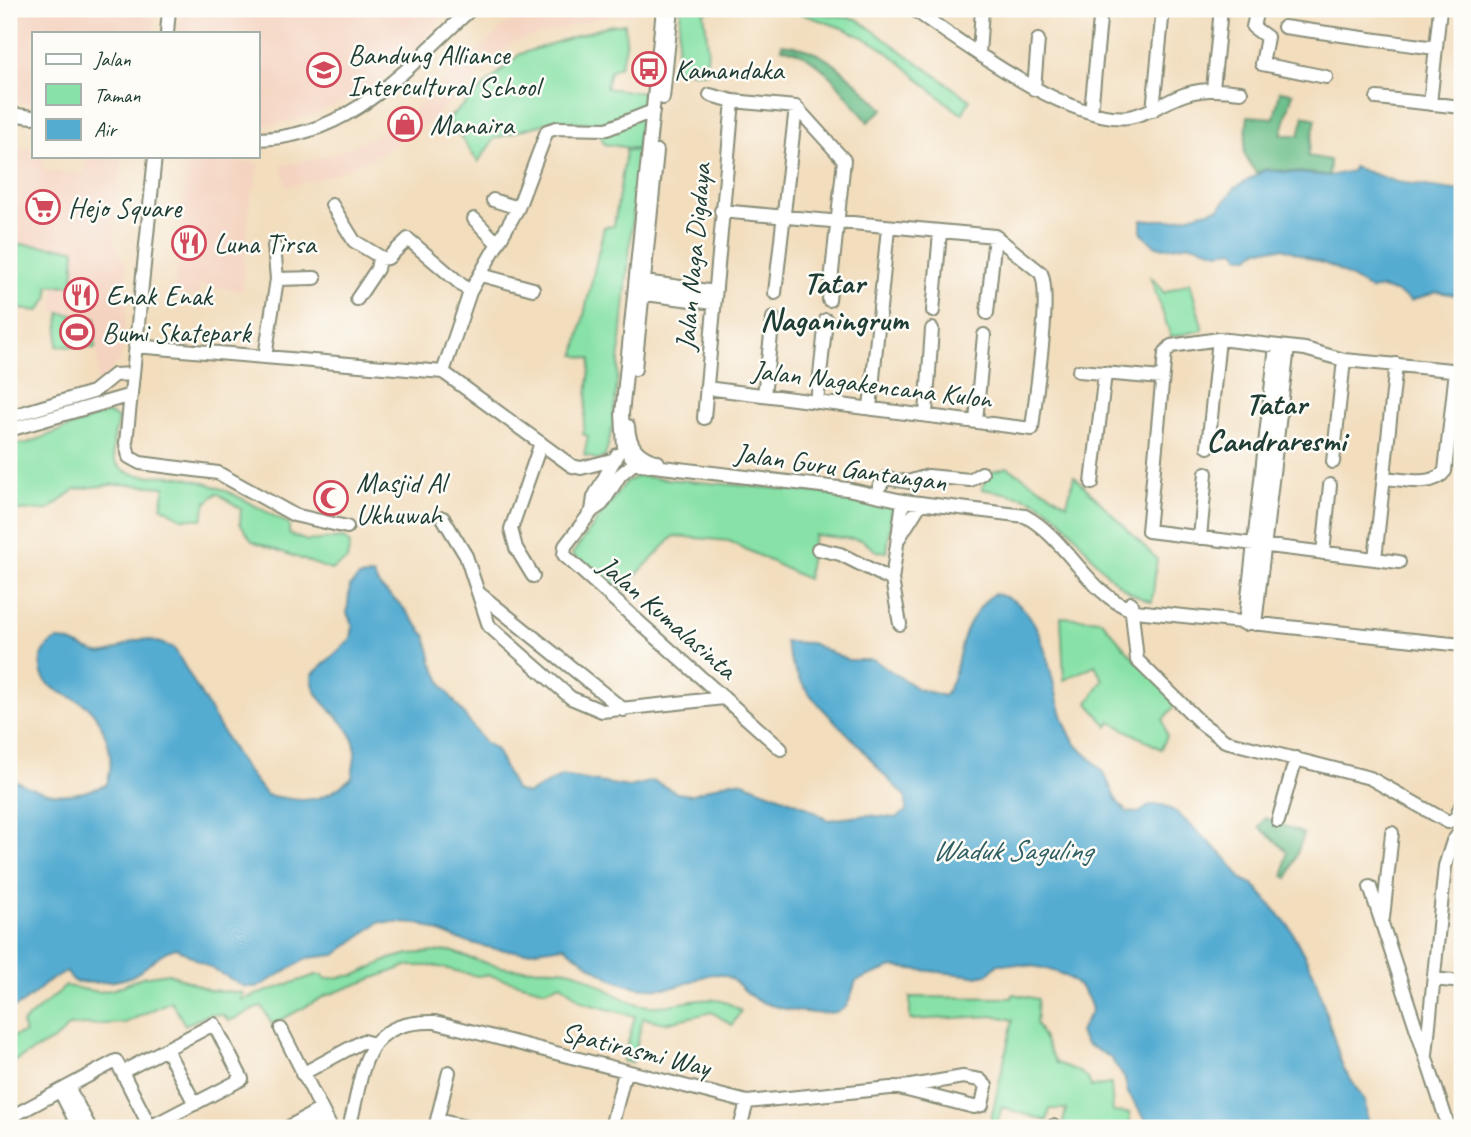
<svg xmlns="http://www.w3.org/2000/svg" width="1471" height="1137" viewBox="0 0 1471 1137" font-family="Caveat,sans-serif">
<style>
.built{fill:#f4d3c0}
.green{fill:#88e2a7;stroke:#54906e;stroke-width:2}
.forest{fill:#6ec08c;stroke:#467e60;stroke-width:2}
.water{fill:#55acd1;stroke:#3a7482;stroke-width:2}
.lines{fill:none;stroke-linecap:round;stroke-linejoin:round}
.minor-casing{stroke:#888d78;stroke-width:16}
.minor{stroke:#fff;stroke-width:12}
.labels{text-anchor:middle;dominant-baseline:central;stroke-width:5;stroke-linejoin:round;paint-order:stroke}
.poi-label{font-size:28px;fill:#1f3d34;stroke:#fdfcf7;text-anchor:start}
.street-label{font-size:28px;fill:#1f3d34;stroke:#fdfcf7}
.water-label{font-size:30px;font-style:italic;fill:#2f5e63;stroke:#fdfcf7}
.quarter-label{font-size:32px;font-weight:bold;fill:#1f3d34;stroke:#fdfcf7}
</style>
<rect width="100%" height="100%" fill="#fdfcf7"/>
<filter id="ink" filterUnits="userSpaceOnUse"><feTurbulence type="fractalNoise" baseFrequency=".0143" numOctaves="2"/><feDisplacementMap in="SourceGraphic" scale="14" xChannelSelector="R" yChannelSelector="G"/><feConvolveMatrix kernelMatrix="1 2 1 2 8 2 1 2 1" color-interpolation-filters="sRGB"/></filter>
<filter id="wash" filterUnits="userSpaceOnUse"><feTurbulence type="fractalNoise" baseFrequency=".00686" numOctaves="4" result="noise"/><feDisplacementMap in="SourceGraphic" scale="28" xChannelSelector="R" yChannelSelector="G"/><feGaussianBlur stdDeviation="1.57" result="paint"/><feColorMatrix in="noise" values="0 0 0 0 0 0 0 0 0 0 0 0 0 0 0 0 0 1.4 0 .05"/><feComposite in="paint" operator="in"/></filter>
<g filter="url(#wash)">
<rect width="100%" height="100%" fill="#f2ddbd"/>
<path class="built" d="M9 9H157L154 33H33V104L9 102Z
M182 9H443L442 17 412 52 371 88 317 114 278 124 257 125V33H179Z
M555 9H632V15H610L514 42 427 124 379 155 335 174 287 187 281 166 330 155 374 136 414 110 507 23Z
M9 147 33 149V156H44L43 170 84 175 86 156 122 160 114 243 127 267 124 295 128 297 121 359 98 384 97 317 53 311 55 284 73 286 76 249 9 242Z
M187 160 257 163 255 190H251L242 291 200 285 198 296 174 294Z"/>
<path class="green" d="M681 9H717L704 12 708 46 706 73 675 70Z
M787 9H815V13L857 19 970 100 962 114C936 97 916 74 891 55 861 31 823 22 787 9Z
M625 24 626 46 620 66 610 71 606 88 644 93 637 149 604 144 597 124 558 120 518 131 494 139 478 162 448 119 520 54 607 26Z
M626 150 639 151 613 425 605 457 598 460 584 455 588 436 583 434 591 359 575 355 604 227 614 226Z
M9 243 75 249 73 285 48 286 49 297 39 311 9 308Z
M1150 276 1164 293 1190 282 1203 330 1171 337Z
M60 313 96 318 95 348 57 346Z
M107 413 118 418C116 432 108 453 118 465 132 481 157 474 175 476 222 483 248 503 289 524V534L307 541 344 538 350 544 347 560 331 570 252 541 240 523 241 509 217 493 206 503 202 519 181 518 161 506 165 487 118 484 76 489 48 510 9 511V443L25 444Z
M1007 467 1067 504 1074 476 1157 559 1152 602C1093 585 1081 519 1030 499 1015 494 998 492 982 489L988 473Z
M638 476C723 486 808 488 893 503L887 552 876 551 862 540 814 535 807 579 729 541 674 536 619 593 572 554 626 482Z
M1061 617 1101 620 1131 655 1178 701 1163 720 1167 736 1161 749 1111 722 1108 727 1088 703 1103 680 1095 665 1064 680Z
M451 951C469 958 489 965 508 968 529 971 559 965 578 973 604 985 627 1008 657 1006 687 1005 713 989 741 1011L732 1025 712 1012 665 1023 643 1018 632 1063 623 1061 635 1016 584 1003 561 984 545 990 488 975 477 976 435 966H407L325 996 272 1025 262 1006 229 1021 223 1015 210 1014 185 1025 171 1001 125 1023 68 1026 59 1037 9 1064V1037L25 1033 22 1023 66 986 99 992 115 989 142 977 168 973 209 990 243 993 241 1000 316 975H323L325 979 356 975 390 959 409 954Z
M1013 994 1038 999 1036 1023 1056 1063C1069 1068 1088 1071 1091 1087L1111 1084 1113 1112 1130 1113V1128H1062L1066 1109H1050L1047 1121 1002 1107 996 1128H989L1013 1020 997 1016 910 1020V997L1012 998Z"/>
<path class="forest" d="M782 44C826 47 853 80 883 109L868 122C846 96 818 51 781 48Z
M1280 91 1293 93 1281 135H1299L1304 116 1316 119 1308 156 1330 160 1329 175 1266 169 1256 173 1244 154 1248 116 1274 118Z
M1265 818 1304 834 1288 878 1284 876 1287 851 1259 827Z"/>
<path class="water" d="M1353 167 1397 182 1462 191V296L1437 292 1411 301 1398 293 1381 288 1371 290 1333 267 1283 248 1258 249 1250 257H1240L1235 250 1219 252 1191 244 1164 248 1154 245 1141 232V220H1174L1219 208 1235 188 1265 170 1329 176 1352 171Z
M373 575 380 587 401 605 426 636 432 662 443 686 484 742 496 750 515 790 527 794 562 776 629 787 654 781 677 793 691 795 731 781 743 782 805 806 828 820 867 815 895 818 906 811V796C888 782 877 766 862 749 829 712 797 694 785 642L811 643 848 660H874L918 689 944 696C956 680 957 659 963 640 968 623 980 605 993 594 1054 600 1046 697 1073 740 1080 752 1095 760 1102 771 1114 788 1108 794 1127 812L1139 813 1150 805H1163L1176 812 1226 858 1242 879 1254 885 1289 926 1314 974 1343 1068 1365 1101 1368 1128H1151L1128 1093 1125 1079 1110 1057 1086 1044 1079 1033 1092 1010C1083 970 1034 963 998 964L988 974 975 976 893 967 856 981C853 988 851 1000 846 1006 834 1022 776 1008 759 1001 743 994 736 974 715 974 701 975 687 985 674 987 623 994 602 974 564 946L523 952 495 949 457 939 420 924 379 922 335 955 308 958 258 987H245L176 948C156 953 147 970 130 977 115 983 91 983 75 982L66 972C44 979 32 1002 9 1010V777C44 797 69 800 106 785 116 762 108 730 91 710 80 697 56 695 46 681 41 675 39 663 42 656 55 625 77 648 97 653 112 656 123 643 137 640 150 638 162 644 174 648L240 762 266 795C305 802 321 805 352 777 353 766 358 750 353 739 343 714 312 703 312 675L351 639 353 626 347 613 350 586 359 577Z"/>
</g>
<g filter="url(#ink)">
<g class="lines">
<g class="minor-casing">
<path id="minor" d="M663 9 622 414 624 448 637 464 847 489 903 501 1025 516C1068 539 1088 596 1135 611L1462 645
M913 9C961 42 1071 125 1129 117 1147 114 1162 104 1178 97 1199 88 1219 89 1241 92
M1073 9H1076
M1257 9 1253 27 1267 37 1262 64 1326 77
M1284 27 1435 48
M167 33 169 9
M979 54 982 9
M1034 89 1038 40
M1213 89 1221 9
M710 95 733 101 796 107 844 160 829 300
M663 98 672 9
M1377 98 1462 107
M1430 104 1440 9
M1153 110 1163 9
M1091 112 1101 9
M9 114 33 117
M257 139C351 138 407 67 471 9
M155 156 126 443 129 457 140 463 218 473 294 515 347 527
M493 200 518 208
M332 205 354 241 382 258
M474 219 497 243
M481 275 533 289
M277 279 315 278
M638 281 715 292
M638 293 714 303
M775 293 796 107
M357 299 377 269 379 259 388 258 408 239 470 292
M933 311 940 233
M987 313 995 236
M135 346 443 372 470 292 518 208 547 131 557 128 607 129 653 111
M265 357 277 279 274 246
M635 369 657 151
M1079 371 1162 378
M443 372 572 466 581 468 616 459
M706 388 1032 429C1035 398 1052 296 1041 273L995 236 721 211
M764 395 773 318
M817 402 826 320
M870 408 888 228
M926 414 932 329
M9 417 93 392 114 375 133 374
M704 418 733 101
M976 421 984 335
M628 426C629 446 638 457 658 462
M9 430 131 395
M1208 447 1219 339
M639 459 620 475 602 504 592 511 565 546 564 555 781 749
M1333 462 1344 360
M1384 478C1402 479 1433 488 1445 471L1456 370
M1092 483 1105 373
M879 487 886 478 908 482 928 476 970 480 982 473
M592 511 594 497 617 455
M443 518 466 556 489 626 571 698 602 711 724 698
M899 538 921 503
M1200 538 1206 473
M818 549 840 554 892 580
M1323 553 1330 485
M1375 559 1396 364
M1399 562 1148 531 1165 353 1171 346 1219 339 1305 349 1344 360 1462 371
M533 576 516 548 511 529 541 443
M480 594 624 710
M1131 603 1137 660 1201 723 1225 741 1370 778 1448 822 1456 818 1462 803
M900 624 892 580 903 501
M1245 624 1276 346
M1255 624 1288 347
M1278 821 1296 758
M1370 887 1449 1128
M1383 918 1392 833
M1434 979 1462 982
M281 1029 331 1128
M166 1049 195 1104
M1426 1055 1445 866 1453 841 1462 830
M122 1072 150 1127
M302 1074 363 1041 374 1044
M68 1087 90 1128
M60 1091 79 1128
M9 1118 116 1061 122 1072 214 1024 242 1079 148 1128
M437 1120 449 1072
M1053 1126 1055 1128
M435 1127 437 1120 471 1128
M287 1128 321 1109
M307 1128 326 1118
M349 1128C365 1070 359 1020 435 1022L747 1102 911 1086 963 1077 980 1080 986 1086 982 1105 974 1107 895 1087
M611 1128 625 1072
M740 1128 747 1102"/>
</g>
<use href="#minor" class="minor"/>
</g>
</g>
<defs>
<g id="bus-ring" transform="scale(1.75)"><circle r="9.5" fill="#fdfcf7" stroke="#d1495b" stroke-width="1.5"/><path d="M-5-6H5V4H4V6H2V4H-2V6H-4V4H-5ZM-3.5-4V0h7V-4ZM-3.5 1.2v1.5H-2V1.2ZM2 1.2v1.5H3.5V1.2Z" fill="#d1495b"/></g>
<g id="school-ring" transform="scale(1.75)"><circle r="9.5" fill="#fdfcf7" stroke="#d1495b" stroke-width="1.5"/><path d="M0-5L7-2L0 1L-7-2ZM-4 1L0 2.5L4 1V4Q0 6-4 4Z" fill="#d1495b"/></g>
<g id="shop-ring" transform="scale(1.75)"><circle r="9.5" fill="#fdfcf7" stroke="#d1495b" stroke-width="1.5"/><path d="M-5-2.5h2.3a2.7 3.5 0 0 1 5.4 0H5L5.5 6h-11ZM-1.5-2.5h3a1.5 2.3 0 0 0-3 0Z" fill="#d1495b"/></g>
<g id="supermarket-ring" transform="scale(1.75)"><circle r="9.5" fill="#fdfcf7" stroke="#d1495b" stroke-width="1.5"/><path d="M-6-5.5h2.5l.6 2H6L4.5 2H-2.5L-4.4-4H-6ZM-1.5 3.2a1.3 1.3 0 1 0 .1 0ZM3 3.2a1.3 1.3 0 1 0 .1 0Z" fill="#d1495b"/></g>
<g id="restaurant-ring" transform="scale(1.75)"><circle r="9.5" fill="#fdfcf7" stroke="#d1495b" stroke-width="1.5"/><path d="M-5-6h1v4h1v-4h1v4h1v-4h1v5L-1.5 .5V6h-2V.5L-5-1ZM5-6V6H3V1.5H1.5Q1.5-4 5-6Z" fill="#d1495b"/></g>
<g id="stadium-ring" transform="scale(1.75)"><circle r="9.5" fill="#fdfcf7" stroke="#d1495b" stroke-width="1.5"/><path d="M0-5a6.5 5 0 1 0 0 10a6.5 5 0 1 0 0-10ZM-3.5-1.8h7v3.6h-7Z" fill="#d1495b"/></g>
<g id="mosque-ring" transform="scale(1.75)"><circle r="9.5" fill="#fdfcf7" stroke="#d1495b" stroke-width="1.5"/><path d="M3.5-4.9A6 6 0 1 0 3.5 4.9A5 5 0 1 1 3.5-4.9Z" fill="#d1495b"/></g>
</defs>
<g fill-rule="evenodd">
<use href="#bus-ring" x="649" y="69"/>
<use href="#school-ring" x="324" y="70"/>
<use href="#shop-ring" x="405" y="124"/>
<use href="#supermarket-ring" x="43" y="207"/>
<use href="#restaurant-ring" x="189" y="243"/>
<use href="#restaurant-ring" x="81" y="295"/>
<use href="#stadium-ring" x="77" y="332"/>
<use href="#mosque-ring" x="331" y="498"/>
</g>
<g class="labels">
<g class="poi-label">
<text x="348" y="54">Bandung Alliance<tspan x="348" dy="32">Intercultural School</tspan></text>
<text x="674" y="69">Kamandaka</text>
<text x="430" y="124">Manaira</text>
<text x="68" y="207">Hejo Square</text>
<text x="214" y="243">Luna Tirsa</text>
<text x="106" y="295">Enak Enak</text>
<text x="102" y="332">Bumi Skatepark</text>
<text x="356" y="482">Masjid Al<tspan x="356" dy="32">Ukhuwah</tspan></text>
</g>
<g class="street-label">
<text transform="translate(693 257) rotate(-85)">Jalan Naga Digdaya</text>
<text transform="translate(872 384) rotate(7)">Jalan Nagakencana Kulon</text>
<text transform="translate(841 467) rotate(8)">Jalan Guru Gantangan</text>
<text transform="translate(668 617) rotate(41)">Jalan Kumalasinta</text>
<text transform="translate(636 1049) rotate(14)">Spatirasmi Way</text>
</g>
<g class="water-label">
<text x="1012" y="850">Waduk Saguling</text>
</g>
<g class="quarter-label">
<text x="834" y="282">Tatar<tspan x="834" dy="37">Naganingrum</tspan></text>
<text x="1276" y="403">Tatar<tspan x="1276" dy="37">Candraresmi</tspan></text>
</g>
</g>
<rect width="1471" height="1137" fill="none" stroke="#fdfcf7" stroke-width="35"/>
<rect x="32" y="32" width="228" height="126" fill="#fdfcf7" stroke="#a4b0a9" stroke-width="2"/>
<rect x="46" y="54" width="35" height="10" fill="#ffffff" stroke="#a4b0a9" stroke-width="2"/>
<text x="94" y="66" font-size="21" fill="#1f3d34">Jalan</text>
<rect x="46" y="84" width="35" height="21" fill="#88e2a7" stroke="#a4b0a9" stroke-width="2"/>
<text x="94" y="102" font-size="21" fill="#1f3d34">Taman</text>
<rect x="46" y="119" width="35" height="21" fill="#55acd1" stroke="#a4b0a9" stroke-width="2"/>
<text x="94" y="136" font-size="21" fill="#1f3d34">Air</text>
</svg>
